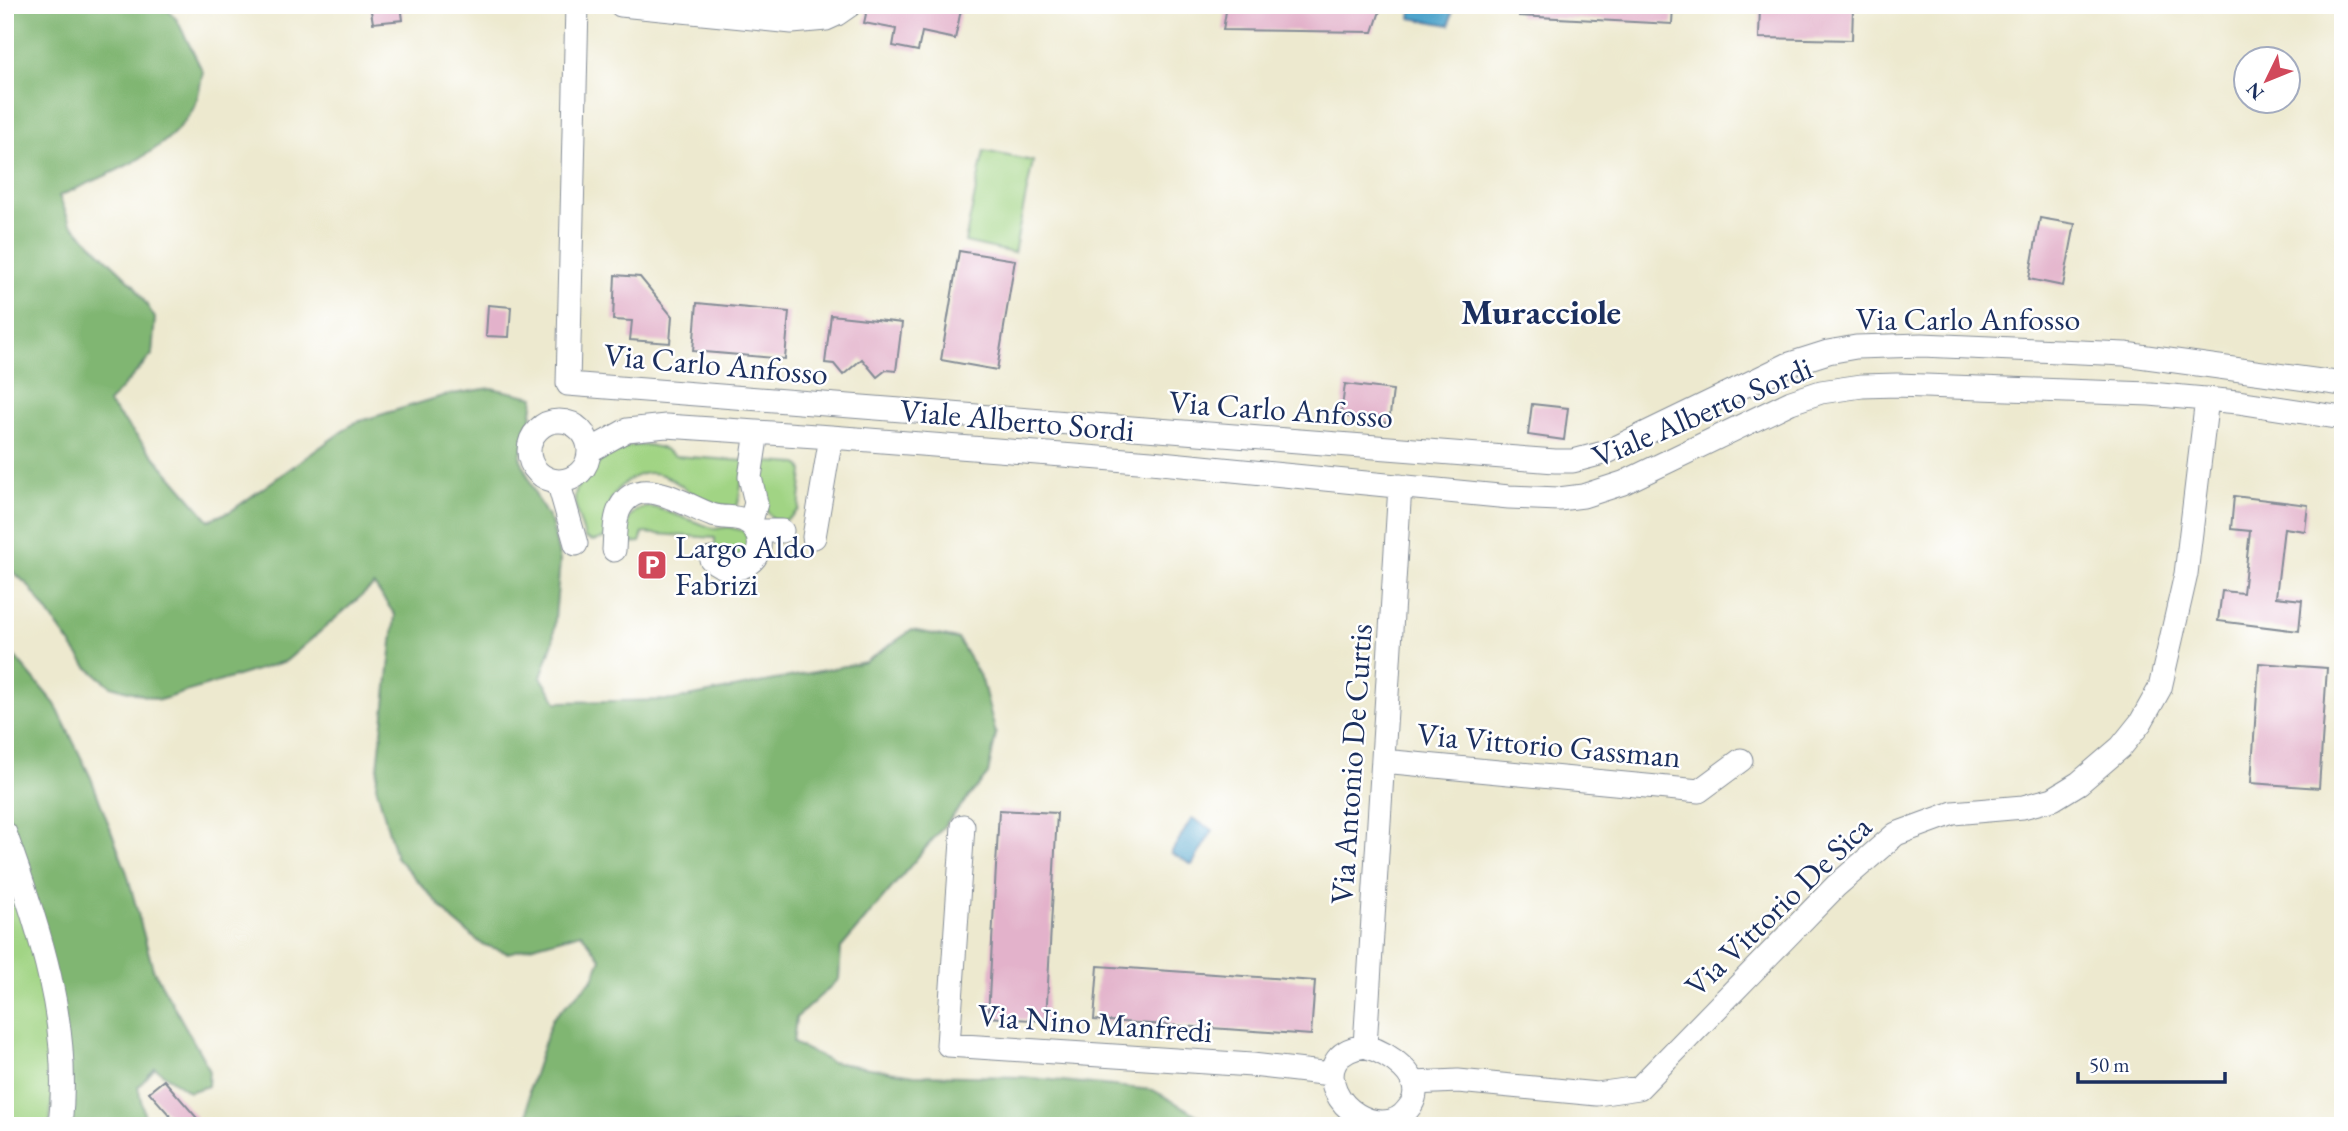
<svg xmlns="http://www.w3.org/2000/svg" width="2348" height="1131" viewBox="0 0 2348 1131" font-family="'EB Garamond',serif">
<style>
.green{fill:#a1d484;stroke:#5e8271;stroke-width:2}
.forest{fill:#80b672;stroke:#4e7268;stroke-width:2}
.water{fill:#4fa4cb;stroke:#356a94;stroke-width:2}
.building{fill:#e3b2cb}
.lines{fill:none;stroke-linecap:round;stroke-linejoin:round}
.minor-casing{stroke:#848c96;stroke-width:25}
.minor{stroke:#fff;stroke-width:23}
.labels{text-anchor:middle;dominant-baseline:central;stroke-width:5;stroke-linejoin:round;paint-order:stroke}
.street-label{font-size:32px;fill:#1b2f5e;stroke:#fff}
.poi-label{font-size:32px;fill:#1b2f5e;stroke:#fff;text-anchor:start}
.quarter-label{font-size:35px;font-weight:bold;fill:#1b2f5e;stroke:#fff}
</style>
<rect width="100%" height="100%" fill="#fff"/>
<filter id="ink" filterUnits="userSpaceOnUse"><feTurbulence type="fractalNoise" baseFrequency=".0143" numOctaves="2"/><feDisplacementMap in="SourceGraphic" scale="14" xChannelSelector="R" yChannelSelector="G"/><feConvolveMatrix kernelMatrix="1 2 1 2 8 2 1 2 1" color-interpolation-filters="sRGB"/></filter>
<filter id="wash" filterUnits="userSpaceOnUse"><feTurbulence type="fractalNoise" baseFrequency=".00686" numOctaves="4" result="noise"/><feDisplacementMap in="SourceGraphic" scale="28" xChannelSelector="R" yChannelSelector="G"/><feGaussianBlur stdDeviation="1.57" result="paint"/><feColorMatrix in="noise" values="0 0 0 0 0 0 0 0 0 0 0 0 0 0 0 0 0 1.4 0 .05"/><feComposite in="paint" operator="in"/></filter>
<g filter="url(#wash)">
<rect width="100%" height="100%" fill="#ede9cf"/>
<path class="green" d="M984 151 1033 161 1014 253 965 242Z
M649 445 664 449 675 456 745 461 738 504 734 508C721 506 709 503 698 497 686 490 677 481 665 476 644 467 621 480 611 500 606 510 606 526 605 538L593 541 585 538C582 526 576 513 575 500 573 478 608 453 627 447 634 445 642 445 649 445Z
M768 462 797 464 801 466 803 471 799 509C796 512 790 519 785 520 762 527 760 483 757 469L760 464Z
M648 507 657 508 715 529 728 527 744 531 749 541 748 552 734 562 715 550V538L643 533 640 542 630 543 626 540C627 521 627 511 648 507Z
M5 872C23 921 45 971 51 1023 54 1057 53 1092 50 1126H5Z"/>
<path class="forest" d="M5 5H164L177 20 203 72C200 83 199 99 193 109 165 156 106 175 59 196L70 223 134 285 155 318 152 355 108 403 209 520 231 511 354 423 446 395 491 388 534 397 531 421 520 457 537 498 552 524 560 561 553 642 541 677 557 702 673 700 865 662 912 630 958 639 982 680 996 734 988 774 841 948 839 979 796 1018 793 1043 831 1062 914 1075 1022 1077 1153 1090 1216 1126H528L529 1090 552 1019 593 979 601 959 581 933 508 953 482 944 454 921 396 857 376 786 395 615 374 585 286 661 160 700 111 686 87 667 28 585 5 565Z
M5 645 55 704 91 778 127 873 153 969 209 1069 208 1086 189 1092 155 1068 138 1087 147 1126H71L36 904 5 816Z"/>
<path class="water" d="M1412 5H1453L1450 25 1410 18Z
M1192 818 1213 830 1192 865 1171 853Z"/>
<g id="blocks">
<path class="building" d="M370 5H401L403 20 373 23Z
M868 5H962L955 39 922 32 918 51 893 46 896 29 864 23Z
M1227 5H1382L1373 32 1223 30Z
M1520 5H1673L1672 24 1519 16Z
M1760 5 1853 8 1852 40 1759 38Z
M2040 218 2075 224 2063 286 2029 279Z
M959 251 1015 260 997 370 941 360Z
M615 275 640 277 672 316 670 343 630 340 632 321 613 320Z
M697 303 789 312 785 359 693 351Z
M488 305 511 307 509 337 486 336Z
M831 315 902 323 896 371 886 370 877 377 862 359 843 375 834 364 825 363Z
M1345 384 1393 390 1389 423 1341 416Z
M1532 404 1568 408 1564 440 1528 435Z
M2234 496 2308 505 2305 531 2284 528 2276 597 2302 600 2299 631 2218 621 2222 591 2243 593 2250 531 2231 529Z
M2259 663 2327 668 2319 788 2251 783Z
M999 810 1057 813 1046 1021 988 1017Z
M1098 966 1315 981 1311 1035 1094 1020Z
M164 1080 197 1118 187 1126H179L149 1092Z"/>
</g>
</g>
<g filter="url(#ink)">
<use href="#blocks" fill-opacity="0" stroke="#848c96" stroke-width="2"/>
<g class="lines">
<g class="minor-casing">
<path id="minor" d="M577 5 568 384 1555 461H1573L1607 452 1787 365 1828 352 1856 347 1922 345 2125 354 2343 384
M621 5 792 22 826 19 837 14 850 5
M529 451a30 30 0 1 1 60 0a30 30 0 1 1-60 0Z
M589 451 627 430 666 426 831 437 1151 462 1509 497 1559 499 1583 496 1623 483 1791 402 1821 392 1862 386 1897 385 2150 394 2238 402 2343 418
M558 481 576 544
M750 524 756 503 750 477 757 432
M756 531H782
M814 537 831 437
M614 550C615 537 614 519 620 508 640 472 686 506 712 515 727 520 745 513 755 530 772 558 735 582 711 559
M1383 761 1699 791 1741 760
M963 826 948 1045 1252 1065 1331 1074
M5 833C39 927 72 1025 60 1126
M1365 1046 1400 486
M1365 1046C1387 1053 1428 1077 1411 1105 1405 1113 1401 1118 1391 1121 1342 1131 1301 1055 1365 1046Z
M1414 1083 1458 1081 1597 1094 1639 1088 1836 886 1896 834 1953 813 2023 807 2053 799 2079 783 2121 747 2141 722 2160 688 2186 574 2207 399"/>
</g>
<use href="#minor" class="minor"/>
</g>
</g>
<defs>
<g id="parking-square" transform="scale(1.575)"><rect x="-9" y="-9" width="18" height="18" rx="4" fill="#d1495b" stroke="#fff"/><path d="M-3.5-5.5H1a3.5 3.5 0 0 1 0 7H-1V5.5H-3.5ZM-1-3.4V-.6H.8a1.4 1.4 0 0 0 0-2.8Z" fill="#fff"/></g>
</defs>
<g fill-rule="evenodd">
<use href="#parking-square" x="652" y="565"/>
</g>
<g class="labels">
<g class="street-label">
<text x="1968" y="319">Via Carlo Anfosso</text>
<text transform="translate(716 364) rotate(5)">Via Carlo Anfosso</text>
<text transform="translate(1281 409) rotate(4)">Via Carlo Anfosso</text>
<text transform="translate(1702 412) rotate(-23)">Viale Alberto Sordi</text>
<text transform="translate(1017 420) rotate(5)">Viale Alberto Sordi</text>
<text transform="translate(1549 745) rotate(5)">Via Vittorio Gassman</text>
<text transform="translate(1351 764) rotate(-86)">Via Antonio De Curtis</text>
<text transform="translate(1778 906) rotate(-44)">Via Vittorio De Sica</text>
<text transform="translate(1095 1023) rotate(4)">Via Nino Manfredi</text>
</g>
<g class="poi-label">
<text x="675" y="547">Largo Aldo<tspan x="675" dy="37">Fabrizi</tspan></text>
</g>
<g class="quarter-label">
<text x="1541" y="311">Muracciole</text>
</g>
</g>
<rect width="2348" height="1131" fill="none" stroke="#fff" stroke-width="28"/>
<g transform="translate(2267 80) rotate(227)"><circle r="33" fill="#ffffff" stroke="#a4acbf" stroke-width="2"/>
<path d="M0-5L12 26L0 18L-12 26Z" fill="#d1495b"/>
<text y="-10" font-size="19" font-weight="bold" text-anchor="middle" fill="#1b2f5e">N</text>
</g>
<path d="M2078 1072v10h147v-10" fill="none" stroke="#1b2f5e" stroke-width="3.5"/>
<text x="2089" y="1072" font-size="21" fill="#1b2f5e" stroke="#ffffff" stroke-width="5" paint-order="stroke">50 m</text>
</svg>
